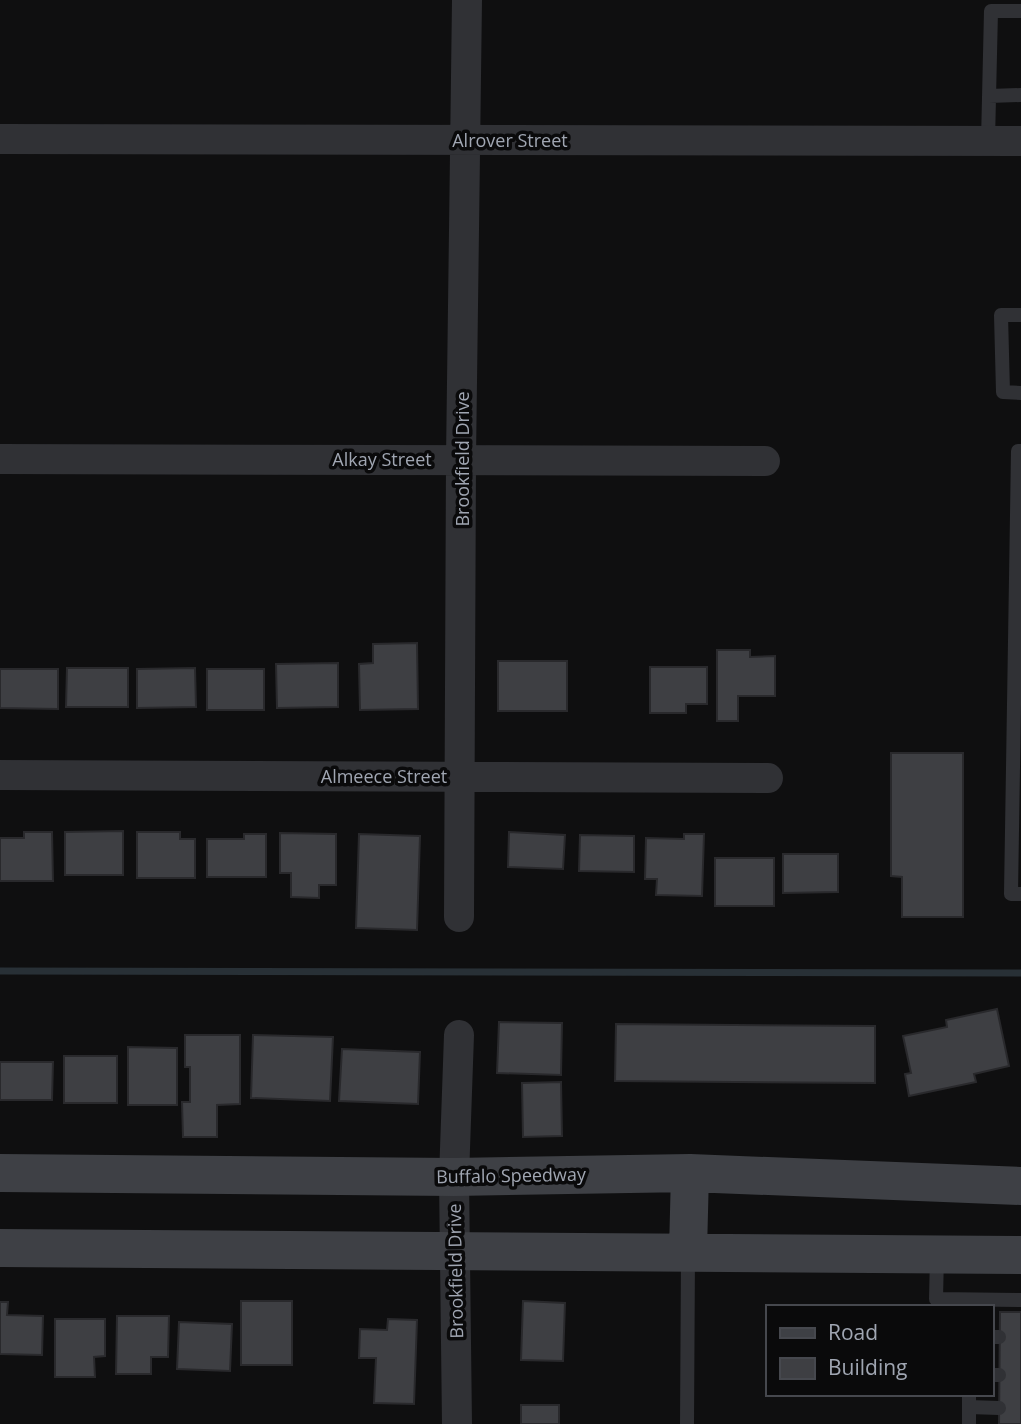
<svg xmlns="http://www.w3.org/2000/svg" width="1021" height="1424" viewBox="0 0 1021 1424" font-family="'Open Sans',sans-serif">
<style>
.lines{fill:none;stroke-linecap:round;stroke-linejoin:round}
.stream{stroke:#283036;stroke-width:7}
.building{fill:#3e3f43;stroke:#29292c;stroke-width:2}
.lane{stroke:#303135;stroke-width:14}
.street{stroke:#303135;stroke-width:30}
.secondary{stroke:#3e4045;stroke-width:38}
.labels{text-anchor:middle;dominant-baseline:central;stroke-width:7;stroke-linejoin:round;paint-order:stroke}
.street-label{font-size:18px;fill:#a0a6b2;stroke:#0a0a0b}
</style>
<rect width="100%" height="100%" fill="#0f0f10"/>
<g class="lines">
<path class="stream" d="M0 971 1021 973"/>
</g>
<path class="building" d="M417 643 418 709 360 710 359 664 373 663V644Z
M717 650H750V657L775 656V696H738V721H717Z
M498 661H567V711H498Z
M338 663V707L277 708 276 664Z
M650 667H707V704H686V713H650Z
M67 668H128V707H66Z
M195 668 196 707 137 708V669Z
M0 669H58V709L0 708Z
M207 669H264V710H207Z
M891 753H963V917H902V877L891 876Z
M123 831V875H65V832Z
M24 832H52L53 881H0V838H24Z
M137 832H180V839H195V878H137Z
M509 832 565 835 563 869 508 867Z
M280 833 336 834V885H319V898L291 897V873H280Z
M244 834H266V877H207V839H244Z
M359 834 420 836 417 930 356 928Z
M684 834H704L702 896 656 895 657 879H645L646 838 684 839Z
M580 835 634 836V872L579 871Z
M783 854H838V892L783 893Z
M715 858H774V906H715Z
M997 1009 1009 1066 974 1074 976 1082 909 1096 905 1074 911 1073 903 1036 947 1027 946 1020Z
M499 1022 562 1023 561 1075 497 1073Z
M616 1024 875 1026V1083L615 1081Z
M185 1035H240V1104L217 1105V1137H183L182 1102H190V1067H185Z
M253 1035 333 1037 330 1101 251 1098Z
M128 1047 177 1048V1105H128Z
M342 1049 420 1052 418 1104 339 1101Z
M64 1056H117V1103H64Z
M0 1062H53L52 1100H0Z
M561 1082 562 1136 523 1137 522 1083Z
M241 1301H292V1365H241Z
M523 1301 565 1303 563 1361 521 1360Z
M0 1302H8L7 1315 43 1316 42 1355 0 1354Z
M1000 1312H1021V1424H999Z
M117 1316H169L168 1357H151V1374H116Z
M55 1319H105V1356L94 1357 95 1377H55Z
M388 1319 417 1320 414 1404 374 1403 376 1358H359L360 1329 387 1330Z
M179 1322 232 1324 230 1371 177 1369Z
M521 1405H559V1424H521Z"/>
<g class="lines">
<path class="lane" d="M989 96 1021 95
M988 141 991 11H1021
M1021 315H1001L1003 392 1021 393
M1021 451H1018L1011 894H1021
M937 1256 936 1299 1021 1300
M991 1337H999
M991 1375H999
M969 1407 999 1408
M687 1424 688 1254
M969 1424V1394"/>
<path class="street" d="M0 139 1021 141
M0 459 765 461
M0 775 768 778
M459 917 461 459 467 0
M457 1424 454 1177 459 1035"/>
<path class="secondary" d="M0 1173 454 1177 690 1173 1021 1186
M0 1248 1021 1255
M688 1251 690 1173"/>
</g>
<g class="labels">
<g class="street-label">
<text x="510" y="140">Alrover Street</text>
<text x="382" y="459">Alkay Street</text>
<text transform="translate(462 459) rotate(-90)">Brookfield Drive</text>
<text x="384" y="776">Almeece Street</text>
<text transform="translate(511 1175) rotate(-1)">Buffalo Speedway</text>
<text transform="translate(455 1271) rotate(-91)">Brookfield Drive</text>
</g>
</g>
<rect x="766" y="1305" width="228" height="91" fill="#0a0a0b" stroke="#46484e" stroke-width="2"/>
<rect x="780" y="1328" width="35" height="10" fill="#3e4045" stroke="#46484e" stroke-width="2"/>
<text x="828" y="1340" font-size="21" fill="#a0a6b2">Road</text>
<rect x="780" y="1358" width="35" height="21" fill="#3e3f43" stroke="#46484e" stroke-width="2"/>
<text x="828" y="1375" font-size="21" fill="#a0a6b2">Building</text>
</svg>
